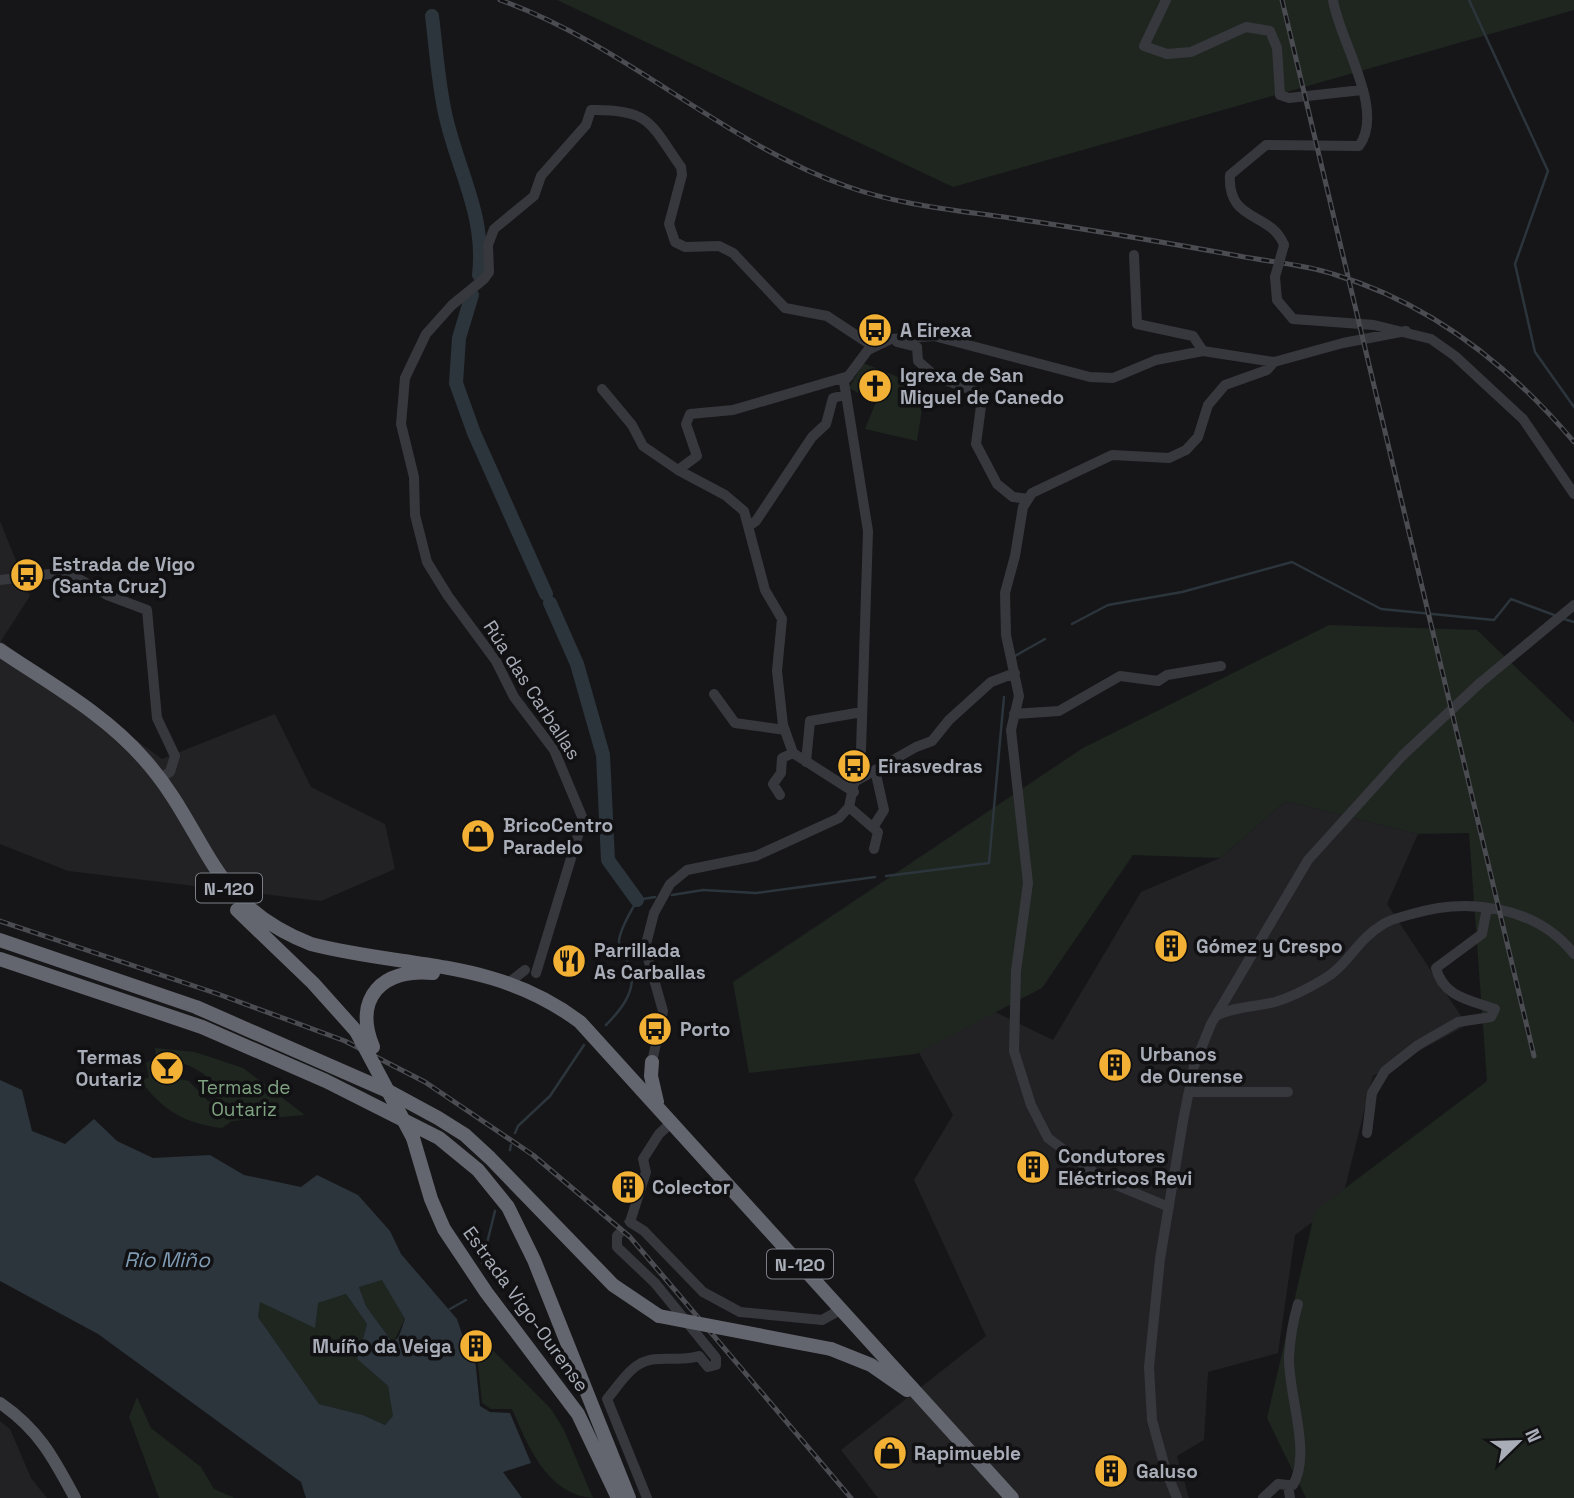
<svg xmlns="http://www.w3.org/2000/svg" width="1574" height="1498" viewBox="0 0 1574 1498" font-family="'Space Grotesk',sans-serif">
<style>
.built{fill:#222225}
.green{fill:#1e261f;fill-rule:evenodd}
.water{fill:#2c353c;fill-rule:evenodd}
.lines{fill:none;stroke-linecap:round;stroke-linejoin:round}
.stream{stroke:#2c353c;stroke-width:2.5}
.river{stroke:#2c353c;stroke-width:14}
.minor-tunnel{stroke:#333438;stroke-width:10;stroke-dasharray:10 5;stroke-linecap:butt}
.minor{stroke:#37383d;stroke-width:10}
.major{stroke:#53555c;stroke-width:12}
.highway{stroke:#63666e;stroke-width:14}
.rail-casing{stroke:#4a4c52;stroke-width:5}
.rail{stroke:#111113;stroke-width:2.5;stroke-dasharray:8;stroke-linecap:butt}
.minor-bridge{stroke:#37383d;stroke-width:10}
.highway-bridge{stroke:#63666e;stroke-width:14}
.labels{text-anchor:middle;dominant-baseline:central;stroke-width:7;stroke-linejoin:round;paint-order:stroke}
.shield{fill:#111113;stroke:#7b7e86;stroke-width:2}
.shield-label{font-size:18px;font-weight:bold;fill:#a8adb8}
.poi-label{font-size:19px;font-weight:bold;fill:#a8adb8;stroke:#111113;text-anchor:start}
.street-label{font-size:19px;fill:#a8adb8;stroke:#111113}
.park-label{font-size:19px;fill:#7fa381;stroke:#111113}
.water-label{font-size:21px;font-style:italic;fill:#7f9bb3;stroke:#111113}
</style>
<rect width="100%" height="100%" fill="#161618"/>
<path class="built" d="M0 521 30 596 1 641 162 759 275 714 311 787 385 824 395 869 321 901 68 871 0 844Z
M1286 801 1418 834 1387 904 1467 1025 1373 1076 1342 1200 1295 1235 1278 1353 1208 1372 1204 1440 1177 1456 1189 1498H878L841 1450 986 1336 914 1180 953 1115 907 1031 941 986 1053 1040 1141 892 1220 858Z
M0 1421 10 1429 31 1478 47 1498H0Z"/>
<path class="green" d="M557 0H1574V10L953 187Z
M863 363 908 381 906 387 924 396 917 441 865 429 876 402 849 388Z
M1329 625 1477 630 1574 723V1498H1306L1267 1418 1315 1211 1487 1081 1469 833 1418 834 1286 801 1220 858 1133 855 1042 988 916 1054 749 1073 733 982 1083 748Z
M155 1048 195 1052 243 1068 305 1115 232 1121 222 1128C186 1124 163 1111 141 1081L149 1077 146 1063 156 1058ZM156 1059C184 1060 207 1070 222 1095L209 1102 189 1081 160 1075Z
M383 1279 405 1319 393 1343 366 1306 359 1287Z
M346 1294 367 1324 357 1359 388 1386 394 1416 385 1425 363 1415 319 1404 258 1317 259 1301 318 1303Z
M478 1335 551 1409 564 1430 593 1498C546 1494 528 1445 512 1409H491L482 1403 478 1364 467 1340Z
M137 1397 151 1428 201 1467 214 1489 235 1498H159L129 1417Z"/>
<path class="water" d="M0 1080 22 1090 32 1131 65 1144 94 1119 117 1141 153 1158 210 1155 244 1175 301 1187 317 1175 358 1195 390 1231 401 1254 457 1319 465 1343 475 1359 480 1406 490 1412 510 1413 531 1463 503 1472 522 1498H306L301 1482 98 1334 0 1281ZM382 1280 405 1319 399 1336 393 1343 366 1306 359 1287ZM346 1294 367 1324 357 1359 388 1386 393 1416 385 1425 363 1415 319 1404 258 1317 260 1302 315 1328 318 1303Z"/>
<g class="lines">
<path class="stream" d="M1469 0 1548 171 1515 264 1535 352 1574 407
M1564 619 1574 622
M1072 624 1108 605 1182 592 1292 562 1381 609 1494 620 1511 599 1554 615
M1015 656 1045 639
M886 876 989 863 1004 697
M672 895 703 890 756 893 875 877
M606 1025C622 1009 641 986 627 961 623 954 619 950 619 941 620 928 631 912 637 900L655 897
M515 1133 518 1126 550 1096 584 1045
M510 1150 511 1145
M482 1263 495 1211
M450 1309 466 1300"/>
<path class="river" d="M432 16C436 48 438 81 445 113 457 170 486 214 479 275
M472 295 459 338 456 383 474 433 546 594
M550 603 577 664 603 755 608 860 637 900"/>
<path class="minor-tunnel" d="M617 1236 630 1222"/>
<path class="minor" d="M1166 0 1144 46 1167 54 1191 52 1246 27 1270 31 1277 48 1280 95 1289 98 1362 90
M1284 245C1271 211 1227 223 1230 175L1266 145 1359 146C1386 110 1339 40 1333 0
M1134 255 1137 324 1193 336 1203 351
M1275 277 1277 300 1293 319 1374 325 1431 339 1455 356 1523 419 1574 494
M897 342 917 347 918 361 935 376 977 392 981 406 976 444 997 484 1013 497 1028 499
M602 389 632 425 643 446 678 470 725 495 744 511 765 590 782 619 777 671 783 725 793 753 854 792
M678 470 697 456 686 424 690 414 733 410 849 376
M750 525 756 521 812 437 826 424 833 398 845 395
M0 580 67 572 107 595 147 610 157 718 175 756 170 772 160 778
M714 694 735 723 785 730
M1014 714 1059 711 1120 676 1158 681 1167 675 1221 666
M806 762 810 721 862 712
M856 781 916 747 932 741 949 720 991 682 1015 673
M780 795 773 784 781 773 782 758 793 753
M849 807 878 832 874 849
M874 826 884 810 875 770
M536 973 583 819 554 750 514 697 496 661 448 596 427 562 415 515 414 477 401 424 405 378 426 334 452 305 484 279 489 272 488 245 494 229 534 196 541 176 586 125 591 110C650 109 650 123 681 167L682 175 669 224 675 242 685 247 719 246 733 253 785 308 827 316 874 347
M507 984 525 970
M1218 1015C1236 1006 1256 1007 1275 1002 1292 997 1309 988 1324 979 1347 966 1358 939 1382 925 1390 919 1402 917 1412 914 1468 897 1536 906 1574 954
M652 1062 663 1011 645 948 654 913 670 884 687 870 756 856 839 818 849 807 861 750 868 531 844 382 868 350 891 339 934 336 1090 377 1113 378 1156 360 1203 351 1274 362 1343 343 1406 331
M1189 1092H1288
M672 1122 659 1134 643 1159 646 1172 630 1222 644 1231 703 1292 740 1312 822 1320 842 1309
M1367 1133 1372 1093 1385 1071 1418 1045 1458 1022 1491 1017 1495 1009C1470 1000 1443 997 1436 968L1482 934 1487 908
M1169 1207 1104 1180 1048 1138 1031 1105 1014 1051 1016 971 1028 883 1011 730 1019 696 1006 635 1005 593 1015 556 1023 507 1032 493 1112 455 1169 458 1186 450 1198 437 1208 405 1225 385 1267 370 1274 362
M617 1236V1247L655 1283 716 1358V1365L708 1367 699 1356C680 1363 655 1353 638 1365 626 1372 616 1389 607 1399L647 1498
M1288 1485H1293C1312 1453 1288 1394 1289 1357 1290 1339 1293 1321 1298 1304
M1288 1485 1290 1498
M1177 1498 1166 1471 1152 1420 1149 1367 1160 1259 1183 1121 1194 1066 1211 1024 1308 860 1402 756 1480 683 1574 605
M1263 1498 1278 1484 1288 1485"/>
<path class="major" d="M0 1403C39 1430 53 1457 75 1498"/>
<path class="highway" d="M0 650C49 683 105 714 144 759 209 832 206 903 311 944 408 969 495 958 580 1022L1012 1498
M237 910 313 983 356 1031
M0 940 196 1007 390 1092 438 1118 465 1135 490 1158 613 1285 659 1316
M0 959 202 1027 326 1081 439 1138 478 1170 508 1207 534 1260 629 1498
M373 1047C353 998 382 968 433 973
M652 1062 651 1076 657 1102
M413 1138 431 1199 444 1229 486 1292 578 1414 618 1498
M831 1349 871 1365 907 1390"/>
<g class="rail-casing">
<path id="rail" d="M500 0C624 44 722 142 846 186 898 205 955 210 1010 218 1086 229 1163 242 1239 256 1270 262 1303 264 1333 274 1430 303 1510 366 1574 442
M1282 0 1534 1056
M0 921 218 994 345 1041 425 1082 533 1155 630 1237 851 1498"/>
</g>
<use href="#rail" class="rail"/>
<path class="minor-bridge" d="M1275 277 1284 245"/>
<path class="highway-bridge" d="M356 1031 413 1138
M659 1316 831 1349"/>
</g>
<defs>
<g id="bus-disc" transform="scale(1.75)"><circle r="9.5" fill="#f2b134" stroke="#111113"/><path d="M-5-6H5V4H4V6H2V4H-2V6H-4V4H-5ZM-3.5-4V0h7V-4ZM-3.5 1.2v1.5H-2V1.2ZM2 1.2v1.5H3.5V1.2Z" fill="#111"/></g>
<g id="church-disc" transform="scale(1.75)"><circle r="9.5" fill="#f2b134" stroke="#111113"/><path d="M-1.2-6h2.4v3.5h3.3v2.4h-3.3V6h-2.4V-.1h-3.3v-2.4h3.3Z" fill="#111"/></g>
<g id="shop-disc" transform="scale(1.75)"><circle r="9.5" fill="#f2b134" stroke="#111113"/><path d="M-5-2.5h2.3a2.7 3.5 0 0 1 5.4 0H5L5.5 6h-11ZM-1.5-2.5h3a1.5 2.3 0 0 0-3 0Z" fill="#111"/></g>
<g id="building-disc" transform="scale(1.75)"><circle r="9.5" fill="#f2b134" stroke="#111113"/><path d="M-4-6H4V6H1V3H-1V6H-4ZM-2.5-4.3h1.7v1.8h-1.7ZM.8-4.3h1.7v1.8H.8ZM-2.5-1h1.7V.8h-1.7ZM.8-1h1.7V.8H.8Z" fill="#111"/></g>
<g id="restaurant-disc" transform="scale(1.75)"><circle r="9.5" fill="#f2b134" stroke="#111113"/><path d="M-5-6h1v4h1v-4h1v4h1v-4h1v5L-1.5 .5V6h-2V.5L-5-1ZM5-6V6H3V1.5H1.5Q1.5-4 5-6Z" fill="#111"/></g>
<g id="bar-disc" transform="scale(1.75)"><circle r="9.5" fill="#f2b134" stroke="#111113"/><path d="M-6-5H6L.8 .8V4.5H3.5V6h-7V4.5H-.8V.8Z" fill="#111"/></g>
</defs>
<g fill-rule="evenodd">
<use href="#bus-disc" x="875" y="330"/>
<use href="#church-disc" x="875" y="386"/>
<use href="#bus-disc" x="27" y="575"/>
<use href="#bus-disc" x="854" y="766"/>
<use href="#shop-disc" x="478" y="836"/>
<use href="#building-disc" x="1171" y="946"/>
<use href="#restaurant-disc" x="569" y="961"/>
<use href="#bus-disc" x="655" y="1029"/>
<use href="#building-disc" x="1115" y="1065"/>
<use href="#bar-disc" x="167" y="1068"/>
<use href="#building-disc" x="1033" y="1167"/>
<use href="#building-disc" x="628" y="1187"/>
<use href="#building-disc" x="476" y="1346"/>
<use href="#shop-disc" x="890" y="1453"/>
<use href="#building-disc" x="1111" y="1471"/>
</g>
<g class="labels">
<g class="shield">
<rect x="196" y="873.5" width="66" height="29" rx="5"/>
<rect x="767" y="1249.5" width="66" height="29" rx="5"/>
</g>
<g class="shield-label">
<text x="229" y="888">N-120</text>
<text x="800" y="1264">N-120</text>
</g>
<g class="poi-label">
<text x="900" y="330">A Eirexa</text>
<text x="900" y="375">Igrexa de San<tspan x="900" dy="22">Miguel de Canedo</tspan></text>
<text x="52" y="564">Estrada de Vigo<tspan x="52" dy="22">(Santa Cruz)</tspan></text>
<text x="878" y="766">Eirasvedras</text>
<text x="503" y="825">BricoCentro<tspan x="503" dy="22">Paradelo</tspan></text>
<text x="1196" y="946">Gómez y Crespo</text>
<text x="594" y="950">Parrillada<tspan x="594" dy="22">As Carballas</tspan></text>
<text x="680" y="1029">Porto</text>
<text x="1140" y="1054">Urbanos<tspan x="1140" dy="22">de Ourense</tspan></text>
<text x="142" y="1057" text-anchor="end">Termas<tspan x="142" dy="22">Outariz</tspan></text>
<text x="1058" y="1156">Condutores<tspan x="1058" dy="22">Eléctricos Revi</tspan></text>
<text x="652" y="1187">Colector</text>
<text x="452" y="1346" text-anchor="end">Muíño da Veiga</text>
<text x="914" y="1453">Rapimueble</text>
<text x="1136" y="1471">Galuso</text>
</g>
<g class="street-label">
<text transform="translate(532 690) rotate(57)">Rúa das Carballas</text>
<text transform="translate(526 1309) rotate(54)">Estrada Vigo-Ourense</text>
</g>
<g class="park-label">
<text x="244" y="1087">Termas de<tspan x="244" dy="22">Outariz</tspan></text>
</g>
<g class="water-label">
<text x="167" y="1259">Río Miño</text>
</g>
</g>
<g transform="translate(1518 1442) rotate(67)" stroke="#111113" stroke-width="5" paint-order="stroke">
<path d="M0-5L12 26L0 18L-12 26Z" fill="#a8adb8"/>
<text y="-10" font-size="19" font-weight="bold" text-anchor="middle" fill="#a8adb8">N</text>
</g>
</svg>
